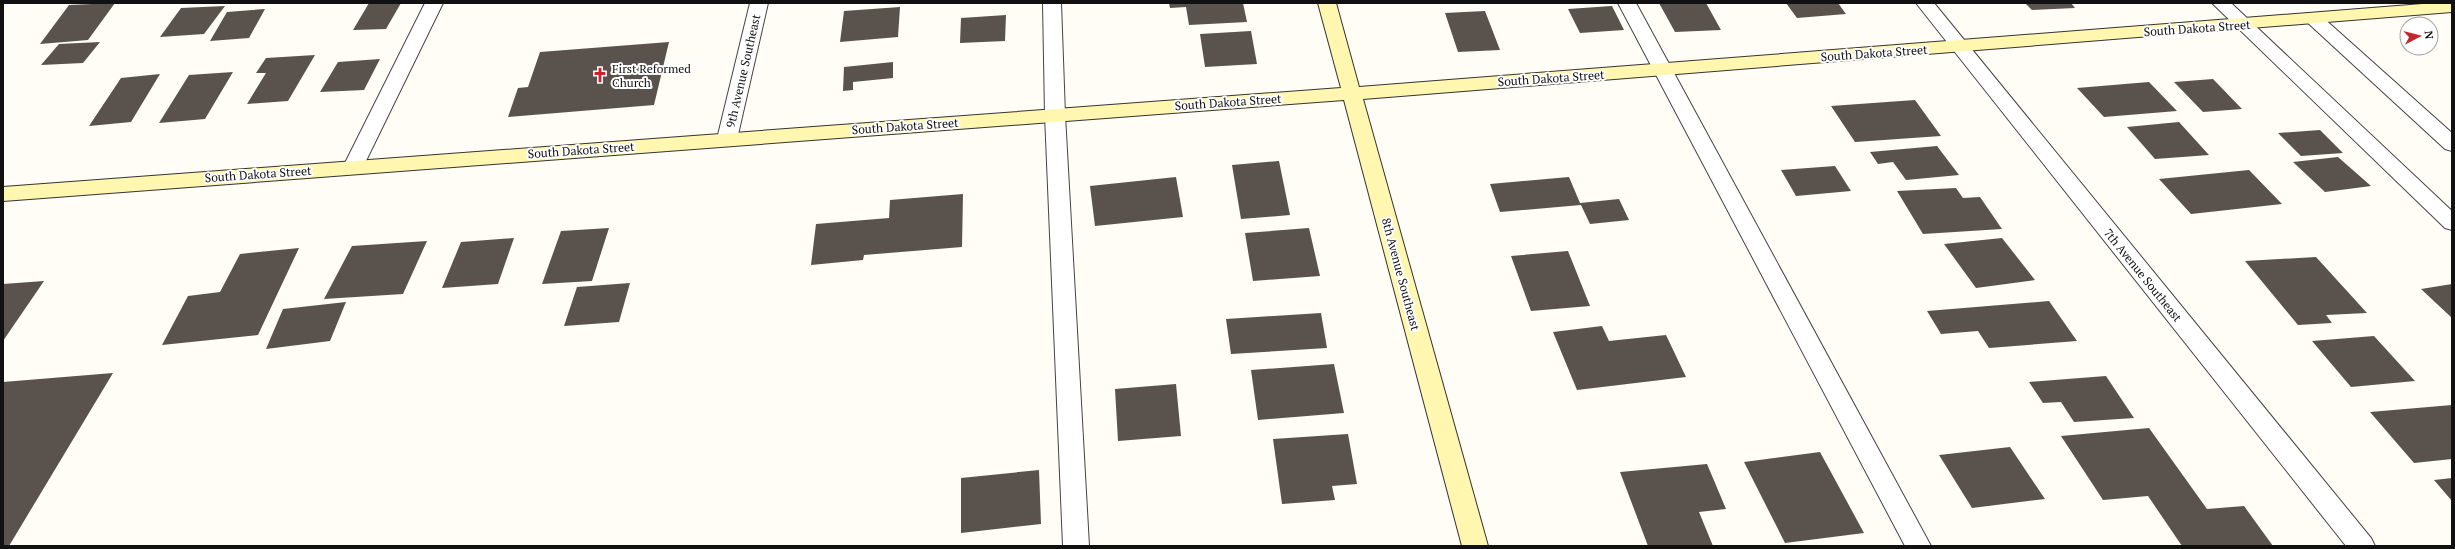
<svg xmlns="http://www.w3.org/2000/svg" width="2455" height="549" viewBox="0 0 2455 549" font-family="'PT Serif',serif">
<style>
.building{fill:#5a524d}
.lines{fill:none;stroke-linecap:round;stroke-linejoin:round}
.lane-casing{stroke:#444;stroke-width:2}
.street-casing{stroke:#444;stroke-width:2}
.secondary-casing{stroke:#333;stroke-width:2}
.lane{fill:#fff;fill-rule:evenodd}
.street{fill:#fff;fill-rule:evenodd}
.secondary{fill:#fff6b0;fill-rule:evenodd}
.labels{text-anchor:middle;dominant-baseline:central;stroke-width:4;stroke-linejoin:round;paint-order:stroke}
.street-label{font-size:12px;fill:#111;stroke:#fff}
.poi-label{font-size:12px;fill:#111;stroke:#fff;text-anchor:start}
</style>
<rect width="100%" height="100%" fill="#fffdf5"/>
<path class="building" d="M115 3 88 40 40 44 69 5Z
M369 3H401L386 29 353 30Z
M1169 3H1243L1247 22 1189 25 1186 7 1170 8Z
M1659 3H1706L1721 30 1675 32Z
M1786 3H1838L1846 14 1797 18Z
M2025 3H2071L2075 8 2032 10Z
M225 6 204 34 160 37 181 8Z
M1612 6 1624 30 1580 33 1568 9Z
M900 7 898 37 840 42 844 11Z
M265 9 249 38 210 41 227 12Z
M1485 11 1500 50 1458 52 1445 13Z
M1006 15 1005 41 960 43 961 18Z
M1251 31 1257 64 1205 67 1200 34Z
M100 42 83 63 41 65 59 44Z
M669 42 654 105 508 117 518 88 528 87 540 52Z
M315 55 288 101 247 104 266 73H256L266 58Z
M380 59 364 90 320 92 338 62Z
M893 62V78L853 82V90L843 91 844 67Z
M233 72 205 119 159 123 189 75Z
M160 74 131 122 89 126 121 78Z
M2213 79 2242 109 2203 112 2174 82Z
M2149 82 2177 111 2104 117 2077 88Z
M1915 100 1941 136 1855 142 1831 106Z
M2179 122 2209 155 2155 159 2127 127Z
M2320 130 2343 153 2301 156 2278 133Z
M1937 146 1959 175 1906 180 1893 162 1878 164 1870 152Z
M2338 157 2371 186 2325 192 2293 162Z
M1279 161 1290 215 1241 219 1232 165Z
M1835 166 1851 191 1796 196 1781 170Z
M2249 170 2282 204 2191 214 2159 179Z
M1176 177 1183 217 1095 226 1090 186Z
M1569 177 1580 203 1619 199 1629 220 1590 224 1581 205 1500 212 1490 184Z
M1956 188 1963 198 1980 197 2002 229 1923 234 1897 191Z
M963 194 962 247 864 255 863 260 811 265 816 224 889 218 890 200Z
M609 228 592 281 542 284 561 231Z
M1309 228 1320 276 1253 281 1245 233Z
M514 238 498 284 442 288 461 242Z
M2002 238 2035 280 1976 288 1944 244Z
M427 241 403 294 324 299 352 246Z
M299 248 258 335 162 345 188 296 220 292 240 254Z
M1568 251 1590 306 1531 311 1511 256Z
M2316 257 2367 313 2326 315 2332 323 2298 325 2245 261Z
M44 281 3 341V284Z
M630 283 619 322 564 326 577 287Z
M2452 284V318L2421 289Z
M2049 301 2077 341 1989 348 1978 331 1941 334 1927 311Z
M346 302 330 341 266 349 283 309Z
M1321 313 1327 348 1231 354 1226 319Z
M1602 326 1609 341 1666 335 1686 377 1577 390 1553 332Z
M2374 336 2415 381 2351 387 2312 341Z
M1334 364 1344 413 1258 420 1251 370Z
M113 373 9 546H3V382Z
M2106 376 2134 418 2074 422 2061 402 2043 403 2029 382Z
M1176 384 1181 436 1118 441 1115 389Z
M2452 405V459L2414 463 2370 412Z
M2149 428 2207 509 2244 506 2273 546H2182L2148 496 2103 500 2061 436Z
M1348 434 1357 484 1332 486 1335 500 1282 504 1273 439Z
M2010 447 2045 499 1972 508 1939 455Z
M1820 452 1864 533 1785 543 1744 462Z
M1707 464 1726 509 1699 512 1713 546H1648L1620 472Z
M1039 470 1041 524 961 533V478Z
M2452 478V501L2434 480Z"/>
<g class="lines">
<g class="lane-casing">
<path id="lane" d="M425 3H443L363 167 360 172 353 174 346 172 343 167Z
M1043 3H1061L1065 115 1089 546H1063L1045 115Z
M1618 3H1636L1931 546H1905Z
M2212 3H2231L2452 211V230L2445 228Z
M2314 14 2320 15 2452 133V151L2445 149 2308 23 2305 19 2308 15Z"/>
</g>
<g class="street-casing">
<path id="street" d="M750 3H768L737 139 734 144 727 145 720 144 717 139Z
M1916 3H1934L2371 538 2375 546H2346Z"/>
</g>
<g class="secondary-casing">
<path id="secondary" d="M1318 3H1336L1359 87 2435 3H2452V12L1363 99 1488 546H1462L1344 100 3 201V187L1341 88Z"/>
</g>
<use href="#lane" class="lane"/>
<use href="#street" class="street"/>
<use href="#secondary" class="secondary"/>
</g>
<defs>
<g id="church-bare" transform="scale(1.2)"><path d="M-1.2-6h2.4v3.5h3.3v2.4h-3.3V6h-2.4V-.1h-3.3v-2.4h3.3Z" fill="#c4262e" stroke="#fff" stroke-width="2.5" paint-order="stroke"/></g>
</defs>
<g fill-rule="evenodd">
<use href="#church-bare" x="600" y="75"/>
</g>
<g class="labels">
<g class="street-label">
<text transform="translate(2197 28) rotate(-4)">South Dakota Street</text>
<text transform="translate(1874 53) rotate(-4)">South Dakota Street</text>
<text transform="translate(743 71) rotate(-77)">9th Avenue Southeast</text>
<text transform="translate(1551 78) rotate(-4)">South Dakota Street</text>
<text transform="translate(1228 102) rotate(-4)">South Dakota Street</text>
<text transform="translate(905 126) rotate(-4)">South Dakota Street</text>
<text transform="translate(581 150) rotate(-4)">South Dakota Street</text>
<text transform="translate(258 174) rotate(-4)">South Dakota Street</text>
<text transform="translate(1401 274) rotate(75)">8th Avenue Southeast</text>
<text transform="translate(2143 275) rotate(51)">7th Avenue Southeast</text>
</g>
<g class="poi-label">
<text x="612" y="68">First Reformed<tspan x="612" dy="14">Church</tspan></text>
</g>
</g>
<rect width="2455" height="549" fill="none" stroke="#111111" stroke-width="8"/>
<g transform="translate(2419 36) rotate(83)"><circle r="19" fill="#ffffff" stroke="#a0a0a0"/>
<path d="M0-3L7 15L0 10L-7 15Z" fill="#c4262e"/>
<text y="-6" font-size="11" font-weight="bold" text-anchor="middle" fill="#111111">N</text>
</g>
</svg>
